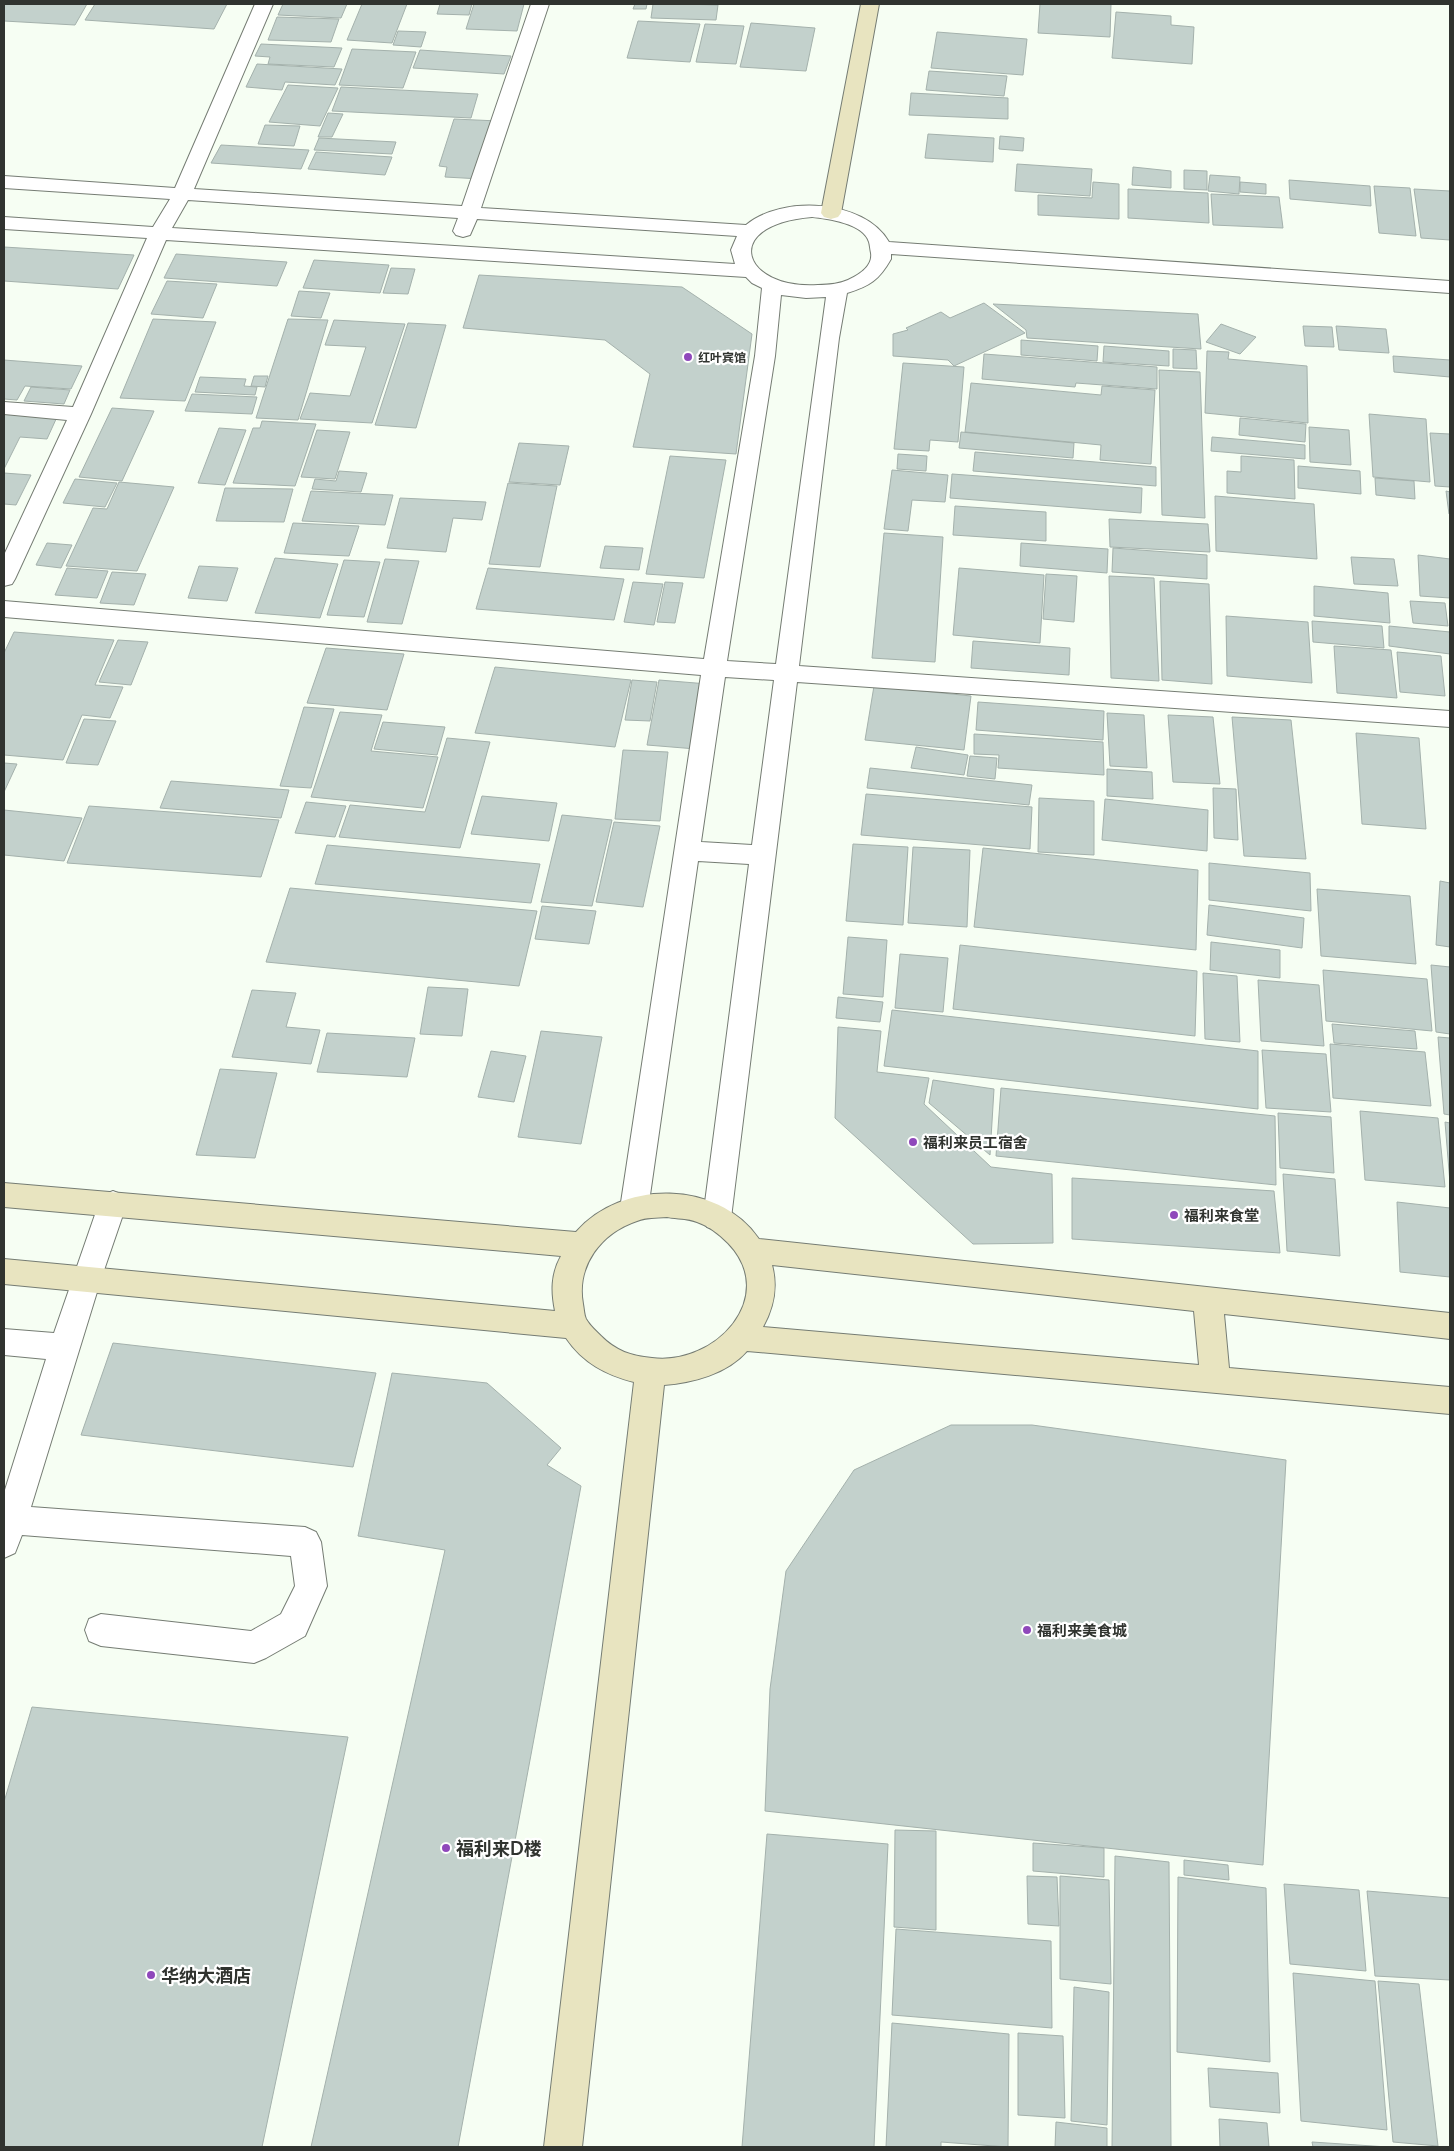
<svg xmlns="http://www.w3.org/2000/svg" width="1454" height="2151" viewBox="0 0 1454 2151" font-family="Lato,'Noto Sans SC',sans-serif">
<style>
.building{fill:#c3d1cc;stroke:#a4b1ac}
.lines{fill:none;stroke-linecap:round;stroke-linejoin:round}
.lane-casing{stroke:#757c73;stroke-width:2}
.street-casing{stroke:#757c73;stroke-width:2}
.secondary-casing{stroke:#757c73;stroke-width:2}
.lane{fill:#fff;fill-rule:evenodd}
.street{fill:#fff;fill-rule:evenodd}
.secondary{fill:#e8e4c0;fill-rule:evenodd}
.poi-dot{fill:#8f48bb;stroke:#fff;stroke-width:2}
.labels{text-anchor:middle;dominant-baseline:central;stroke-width:4.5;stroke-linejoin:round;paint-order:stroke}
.far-poi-label{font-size:12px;font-weight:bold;fill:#30332f;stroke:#fff;text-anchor:start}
.poi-label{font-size:15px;font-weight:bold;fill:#30332f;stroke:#fff;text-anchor:start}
.near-poi-label{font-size:18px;font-weight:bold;fill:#30332f;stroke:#fff;text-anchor:start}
</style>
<rect width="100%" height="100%" fill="#f6fef3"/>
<path class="building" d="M4 4H87L75 25 4 21Z
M95 4H227L214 29 85 20Z
M283 4H347L341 18 278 15Z
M362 4H407L392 43 347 40Z
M440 4H472L469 15 437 14Z
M474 4H524L517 31 466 29Z
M635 4H647L646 9H633Z
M653 4H682L718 5 716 20 651 18Z
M1040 4H1111L1110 37 1038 33Z
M1116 12 1171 16V25L1194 27 1192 64 1112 58Z
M277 17 339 19 331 42 268 40Z
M638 21 700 24 690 62 627 58Z
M751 23 815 28 806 71 740 67Z
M705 24 744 26 736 64 696 62Z
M398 31 426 32 421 47 393 45Z
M937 32 1027 39 1023 75 931 68Z
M261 44 342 48 334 67 268 64 270 57 255 56Z
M352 49 416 52 403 88 339 85Z
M420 50 511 56 504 74 413 68Z
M257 64 342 69 335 85 285 82 282 90 246 87Z
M929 71 1007 76 1004 96 926 90Z
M288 85 338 88 320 126 269 122Z
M341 87 478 94 471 118 332 111Z
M911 93 1008 98V119L909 115Z
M328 113 343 114 332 137H318Z
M454 119 498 121 481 179 445 177 447 167 439 166Z
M265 125 300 126 294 146 258 144Z
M928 134 994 138 993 162 925 158Z
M1000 136 1024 138 1023 151 999 149Z
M319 138 396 142 392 154 314 150Z
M221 145 309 150 301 169 211 163Z
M316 152 392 157 385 175 308 169Z
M1017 164 1092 169 1090 196 1015 191Z
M1133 167 1171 171V188L1132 185Z
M1184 170 1207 171V190L1184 189Z
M1210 175 1240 177 1239 194 1208 191Z
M1289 180 1370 186 1371 206 1290 199Z
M1093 182 1119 184V219L1038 215V195L1092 198Z
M1240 182 1266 184V194L1240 192Z
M1374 186 1410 188 1416 236 1379 233Z
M1128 189 1208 193 1209 223 1128 218Z
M1414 189 1450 191V240L1421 238Z
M1211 194 1279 197 1283 228 1213 225Z
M4 247 134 255 118 289 4 281Z
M176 254 287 262 277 286 164 278Z
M314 260 389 265 380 293 303 288Z
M391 268 415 269 408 294 383 293Z
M479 275 682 287 752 334 736 454 633 447 650 374 605 340 463 328Z
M167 281 217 284 203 318 151 314Z
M299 291 330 293 321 318 291 316Z
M984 303 1025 333 954 366 948 360 893 356V334L908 330 906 328 941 312 950 318Z
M993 304 1198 314 1201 349 1027 338 1026 330Z
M153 319 216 322 185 401 120 398Z
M288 319 328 320 298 420 256 418Z
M334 320 405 324 372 423 300 419 310 393 350 396 366 347 325 345Z
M408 323 446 325 416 428 375 425Z
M1221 324 1256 337 1240 354 1206 342Z
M1303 326 1332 327 1334 347 1305 346Z
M1336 326 1386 329 1389 353 1339 350Z
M1021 340 1098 346 1097 361 1021 355Z
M1104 346 1169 351V366L1103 362Z
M1173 349 1196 350 1197 369 1173 368Z
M1207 351 1229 352 1228 359 1307 366 1308 423 1205 413Z
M984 354 1157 367V389L1076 383 1075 387 982 379Z
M1393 356 1450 360V377L1394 372Z
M4 360 82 366 71 389 25 386 17 400 4 399Z
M903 363 964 367 958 442 930 440 929 451 894 449Z
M1159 370 1200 372 1205 518 1162 515Z
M254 376H268L265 387 251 386Z
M200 377 246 379 244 386 257 387 255 395 195 392Z
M971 383 1101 395 1102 386 1155 390 1151 464 1100 460 1101 445 965 432Z
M31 387 70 390 64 404 24 401Z
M192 394 257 397 252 414 185 411Z
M112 408 154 411 122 481 79 477Z
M4 414 57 417 47 439 20 437 4 469Z
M1369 414 1426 419 1430 482 1373 477Z
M1240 418 1306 424 1305 442 1239 435Z
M262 421 316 424 295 486 233 483 253 428H260Z
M1309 427 1349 430 1351 465 1310 462Z
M219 428 246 430 225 485 198 483Z
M317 430 350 432 335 479 301 477Z
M961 432 1074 443 1073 458 959 448Z
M1430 433 1450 434V487L1435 486Z
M1212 437 1305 445V459L1211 451Z
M519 443 569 446 560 485 509 482Z
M975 452 1156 467V486L973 471Z
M898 454 927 456 926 471 897 469Z
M670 456 726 460 704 578 646 574Z
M1241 456 1294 460 1295 499 1227 493V471L1241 472Z
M1298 466 1360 471 1361 494 1298 488Z
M892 470 948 475 945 502 912 500 908 531 884 529Z
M339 471 367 473 361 492 312 489 315 479 336 481Z
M4 473 31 475 16 505 4 504Z
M952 474 1142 488 1141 513 950 498Z
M1375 478 1414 481 1415 499 1376 495Z
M75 479 117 483 105 507 63 503Z
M119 482 174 487 137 571 66 566 93 508 107 509Z
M508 483 557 486 540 567 489 564Z
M225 488 293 489 284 522 216 521Z
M311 491 393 495 385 525 302 521Z
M1446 491 1450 492V514H1449Z
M1215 496 1314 504 1317 559 1216 551Z
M400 498 486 502 482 520 453 518 446 552 387 548Z
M955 506 1046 512V541L953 535Z
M1109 519 1208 524 1210 552 1110 547Z
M293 523 359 526 349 556 284 553Z
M884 533 943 537 935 662 872 658Z
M47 543 72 545 61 568 36 565Z
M1021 543 1108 549 1107 573 1020 566Z
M605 546 643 548 639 570 600 568Z
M1113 548 1207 555V579L1112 572Z
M1418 555 1450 559V598L1420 596Z
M1351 557 1394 559 1398 586 1354 584Z
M275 558 338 564 320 618 255 613Z
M385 559 419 561 402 624 367 622Z
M344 560 380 562 364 617 327 615Z
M199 566 238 568 227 601 188 598Z
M67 568 108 571 97 598 55 595Z
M488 568 624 579 614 620 476 609Z
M959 568 1044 575 1040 643 953 635Z
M112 572 146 574 134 605 100 603Z
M1046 574 1077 576 1074 622 1043 619Z
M1109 576 1154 578 1159 681 1111 678Z
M1160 581 1209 584 1212 684 1162 680Z
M633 582 663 584 654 625 624 622Z
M665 582 683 583 675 623 657 622Z
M1314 586 1388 593 1390 623 1314 616Z
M1410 601 1445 603 1448 626 1413 623Z
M1226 616 1308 622 1312 683 1227 676Z
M1312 621 1382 626 1384 648 1313 642Z
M1389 626 1450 632V654L1389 646Z
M14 632 114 640 95 685 123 687 110 718 82 715 63 760 4 755V653Z
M118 640 148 642 131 685 99 682Z
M973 641 1070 648 1069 675 971 668Z
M1334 646 1391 650 1397 698 1337 693Z
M326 648 404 654 387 710 307 703Z
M1397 652 1441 656 1445 696 1400 692Z
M495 667 631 680 615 747 475 733Z
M632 680 657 682 650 721 625 720Z
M659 680 708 684 696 749 647 745Z
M874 686 971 696 964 750 865 740Z
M978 702 1104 711 1103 740 976 730Z
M304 707 334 709 311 788 280 786Z
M340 712 382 715 371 751 438 757 423 808 311 797Z
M1107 713 1144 715 1147 768 1110 766Z
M1168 715 1213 717 1220 784 1173 782Z
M1232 717 1291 720 1306 859 1244 856Z
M84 719 116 721 98 765 66 763Z
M383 722 445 727 437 755 374 749Z
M1356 733 1419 738 1426 829 1362 824Z
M974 734 1103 742 1104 775 998 768 999 755 974 754Z
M447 738 490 742 460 848 339 837 350 805 425 812Z
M916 747 968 755 964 775 911 768Z
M623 750 668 752 660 821 615 819Z
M970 756 997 758 995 779 967 776Z
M4 763 17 764 4 792Z
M870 768 1032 785 1029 805 867 788Z
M1107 769 1152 772 1153 799 1107 796Z
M171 781 289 790 281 818 160 808Z
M1213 788 1236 789 1238 840 1214 838Z
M866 794 1032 807 1030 849 861 835Z
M482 796 557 803 549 841 471 834Z
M1039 798 1094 801V855L1038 852Z
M1105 799 1208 810 1207 851 1102 840Z
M306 802 346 806 335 837 295 833Z
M89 806 279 820 261 877 67 863Z
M4 810 82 818 64 861 4 855Z
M562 815 612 820 592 906 541 902Z
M614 822 660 826 643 907 596 902Z
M853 844 908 847 903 925 846 921Z
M327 845 540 864 531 903 315 884Z
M913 847 970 850 967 927 908 923Z
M983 848 1198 870 1196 950 974 927Z
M1209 863 1310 873 1311 911 1209 900Z
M1440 881 1450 883V947L1436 945Z
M290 888 537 911 519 986 266 962Z
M1317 889 1410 896 1416 964 1321 956Z
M1209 905 1304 918 1302 948 1207 935Z
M542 906 596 911 589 944 535 939Z
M848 937 887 940 883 997 843 994Z
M1211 942 1280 950V978L1210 970Z
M960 945 1197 971 1195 1036 953 1009Z
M900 954 948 958 943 1012 895 1008Z
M1431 965 1450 967V1034L1436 1032Z
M1323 970 1427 979 1432 1031 1326 1021Z
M1203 973 1237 976 1240 1042 1205 1039Z
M1258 980 1319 985 1324 1046 1261 1041Z
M428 987 468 989 462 1036 420 1034Z
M252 990 296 993 286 1027 320 1030 311 1064 232 1057Z
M838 997 883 1002 880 1022 836 1018Z
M892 1010 1258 1051V1109L884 1066Z
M1332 1024 1415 1031 1417 1049 1334 1043Z
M838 1027 881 1031 877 1072 929 1078 924 1104 991 1167 1052 1174 1053 1243 973 1244 835 1118Z
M541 1031 602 1037 581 1144 518 1137Z
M327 1033 415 1038 407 1077 317 1072Z
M1438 1037 1450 1038V1115L1444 1114Z
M1330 1044 1425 1052 1431 1106 1333 1098Z
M1262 1050 1326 1054 1331 1112 1266 1108Z
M491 1051 526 1056 514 1102 478 1097Z
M220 1069 277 1073 255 1158 196 1155Z
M933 1080 994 1089 990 1155 929 1103Z
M1001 1088 1275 1116 1276 1185 996 1156Z
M1360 1111 1438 1118 1445 1187 1365 1180Z
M1278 1113 1331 1117 1334 1173 1280 1168Z
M1445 1122 1450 1123V1183Z
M1283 1174 1335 1179 1340 1256 1287 1251Z
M1072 1178 1274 1191 1280 1253 1072 1239Z
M1397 1202 1450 1208V1277L1400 1272Z
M113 1343 376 1373 353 1467 81 1435Z
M392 1373 487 1383 561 1448 547 1465 581 1486 458 2147H311L445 1550 358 1536Z
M951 1425H1032L1286 1460 1263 1865 765 1811 770 1689 786 1571 854 1470Z
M32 1707 348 1737 262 2147H4V1802Z
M895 1830 936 1831V1930L894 1927Z
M767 1834 888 1844 874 2147H742Z
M1033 1843 1104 1848V1877L1033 1871Z
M1115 1856 1169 1862 1171 2147H1112Z
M1184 1860 1228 1865 1229 1880 1184 1875Z
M1027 1876 1057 1877 1059 1926 1028 1924Z
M1060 1876 1109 1880 1111 1984 1060 1979Z
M1178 1877 1266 1888 1270 2062 1177 2052Z
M1284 1884 1359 1890 1366 1971 1290 1964Z
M1367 1891 1450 1898V1980L1375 1976Z
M896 1929 1051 1941 1052 2028 892 2015Z
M1293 1973 1375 1981 1387 2130 1301 2121Z
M1378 1981 1419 1984 1438 2146 1393 2142Z
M1074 1987 1109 1992 1107 2125 1071 2121Z
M892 2023 1009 2034 1008 2147 941 2142V2147H886Z
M1018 2033 1063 2036 1065 2118 1018 2115Z
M1208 2068 1278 2073 1280 2113 1210 2107Z
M1219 2119 1267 2123 1269 2147H1220Z
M1056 2122 1107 2128V2147H1055Z
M1312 2142 1388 2147H1313Z"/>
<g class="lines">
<g class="lane-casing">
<path id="lane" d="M113 1191 123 1195 127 1203 101 1279 31 1507 305 1527 316 1532 321 1542 327 1586 305 1636 266 1658 254 1663 101 1646 89 1641 85 1630 89 1619 101 1614 251 1631 281 1614 295 1586 291 1556 22 1535 15 1553 4 1558V1493L46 1359 4 1355V1329L54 1333 99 1203 103 1195Z"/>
</g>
<g class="street-casing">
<path id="street" d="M255 4H273L194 189 462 206 531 4H549L481 208 746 225C782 195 864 199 889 242L1450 281V293L891 254V259C879 280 870 286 847 293L839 338 799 666 1450 711V727L797 682 731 1218 727 1227 717 1230 707 1227 703 1218 749 864 698 861 648 1209 644 1217 634 1221 624 1217 620 1209 701 675 4 617V601L704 659 755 356 762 288 752 283 746 277 166 240 91 414 15 579 12 584 4 586V555L67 420 4 414V402L73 407 147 238 4 229V217L153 227 170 199 4 188V176L175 188ZM188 200 458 218 453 231 456 235 463 237 470 235 477 219 737 236 731 250 735 264 172 228ZM812 217C828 219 863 223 869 242 870 245 870 249 871 253 873 266 859 275 848 280 839 284 828 285 818 285 743 290 718 225 812 217ZM781 295 806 298 826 297 776 664 727 661 775 356ZM725 677 774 680 752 845 701 842Z"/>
</g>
<g class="secondary-casing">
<path id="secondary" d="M861 4H879L841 213 838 217 831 219 824 217 821 213Z
M4 1183 576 1232C622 1179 719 1180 759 1239L1450 1313V1339L1224 1314 1229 1368 1450 1387V1414L747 1351C727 1374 692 1383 664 1385L582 2147H544L634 1382C606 1375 583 1363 566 1338L4 1284V1259L555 1311C551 1291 551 1274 561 1256L4 1207ZM667 1217C677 1219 688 1218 697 1222 709 1226 719 1234 728 1243 780 1297 715 1366 652 1358 631 1356 616 1351 601 1336 596 1331 590 1326 586 1319 584 1315 584 1309 583 1304 576 1266 601 1233 637 1221 646 1217 657 1218 667 1217ZM772 1265 1194 1311 1199 1365 763 1327C774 1307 778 1287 772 1265Z"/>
</g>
<use href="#lane" class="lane"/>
<use href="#street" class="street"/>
<use href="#secondary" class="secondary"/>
</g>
<g class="poi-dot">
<circle cx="688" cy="357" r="5"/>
<circle cx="913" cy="1142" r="5"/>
<circle cx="1174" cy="1215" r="5"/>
<circle cx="1027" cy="1630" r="5"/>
<circle cx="446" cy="1848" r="5"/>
<circle cx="151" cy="1975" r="5"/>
</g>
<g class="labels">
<g class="far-poi-label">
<text x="698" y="357">红叶宾馆</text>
</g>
<g class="poi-label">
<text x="923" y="1142">福利来员工宿舍</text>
<text x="1184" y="1215">福利来食堂</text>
<text x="1037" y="1630">福利来美食城</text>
</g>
<g class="near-poi-label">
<text x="456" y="1848">福利来D楼</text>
<text x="161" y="1975">华纳大酒店</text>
</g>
</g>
<rect width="1454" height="2151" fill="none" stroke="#30332f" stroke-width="10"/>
</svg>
